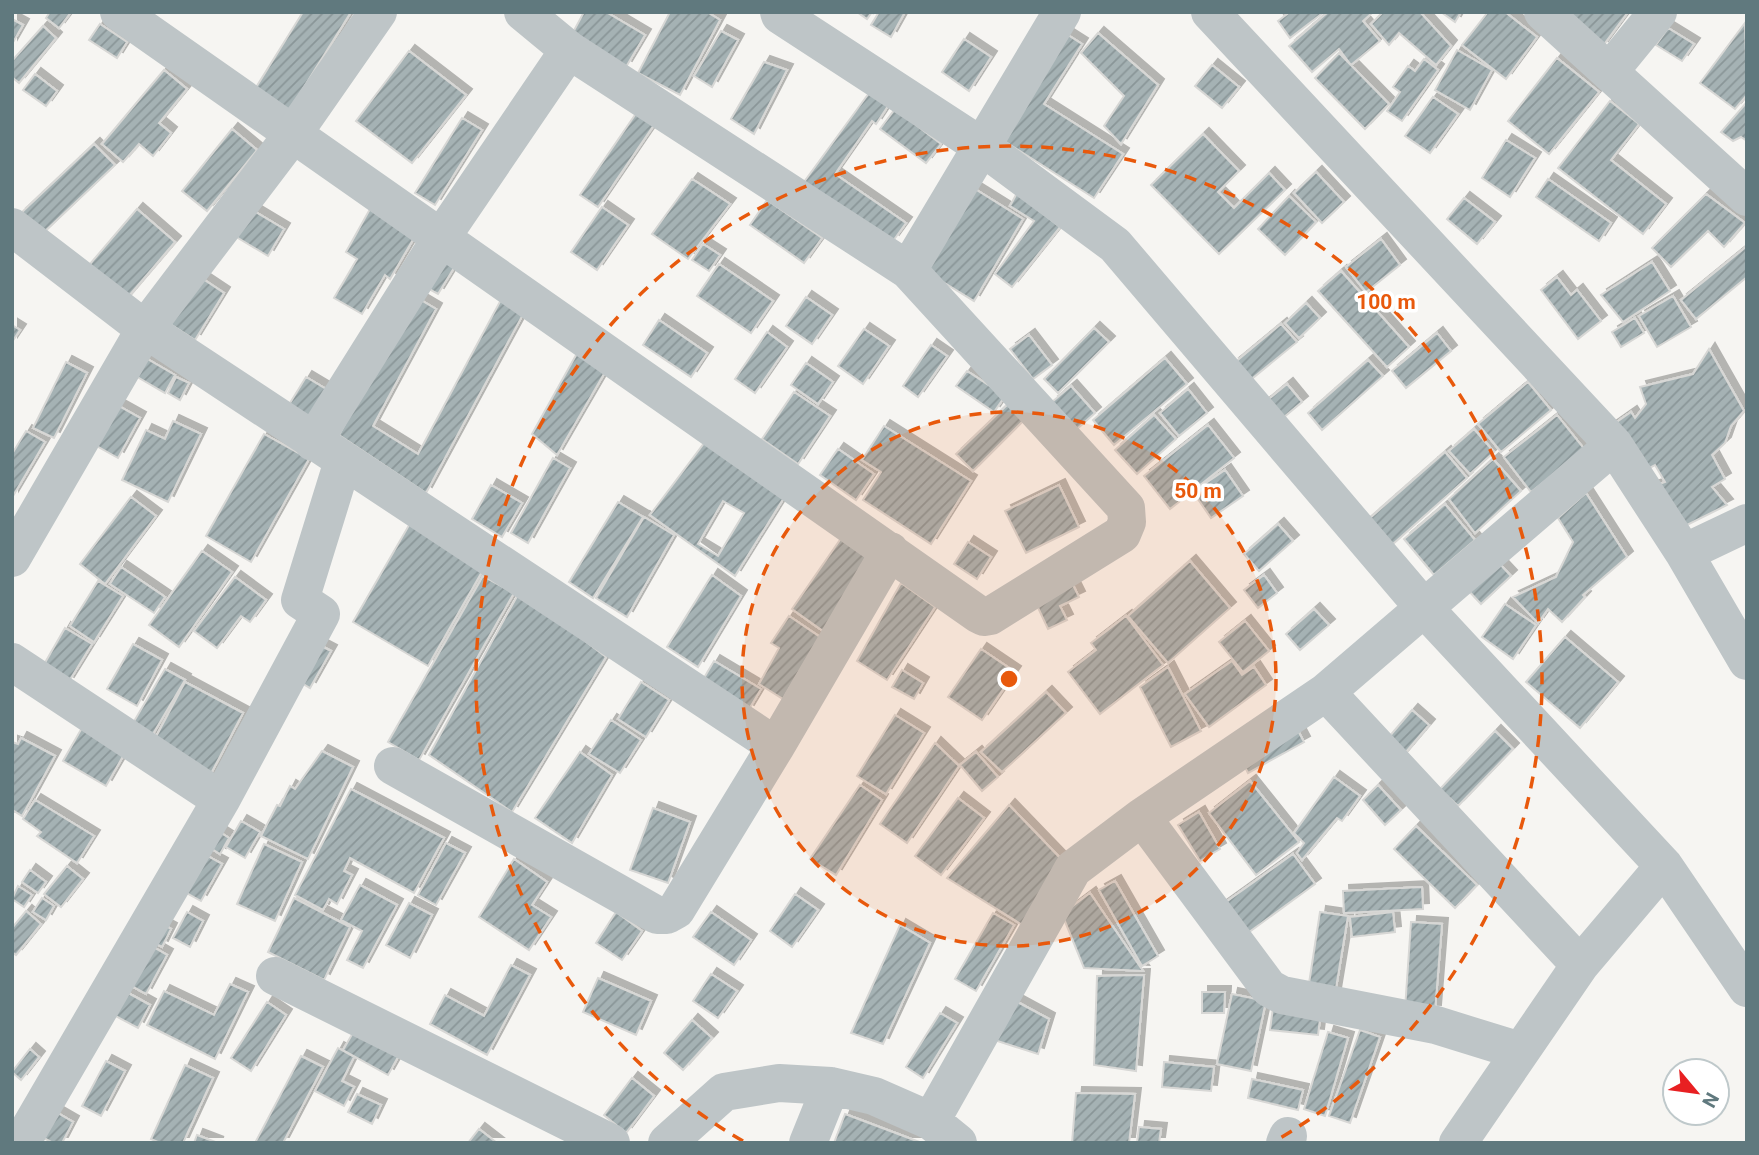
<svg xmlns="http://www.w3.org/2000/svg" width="1759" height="1155" viewBox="0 0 1759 1155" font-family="Roboto,sans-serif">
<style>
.building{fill:url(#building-hatch);stroke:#d7d7d5;stroke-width:2;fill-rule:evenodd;filter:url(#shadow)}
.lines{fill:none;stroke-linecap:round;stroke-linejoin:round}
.minor{stroke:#bec5c7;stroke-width:38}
.ring{fill:none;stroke:#e8590c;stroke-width:3.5;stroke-dasharray:12 9}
.centre{fill:#e8590c;stroke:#fff;stroke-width:3.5}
.ring-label{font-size:21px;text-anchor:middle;font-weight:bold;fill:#e8590c;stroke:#fff;stroke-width:7;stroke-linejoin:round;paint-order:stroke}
</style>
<defs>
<pattern id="building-hatch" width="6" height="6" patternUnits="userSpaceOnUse" patternTransform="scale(1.75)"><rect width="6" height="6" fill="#a5b2b4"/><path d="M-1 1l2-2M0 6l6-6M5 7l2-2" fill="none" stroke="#8a9698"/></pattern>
<filter id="shadow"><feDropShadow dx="6" dy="-6" stdDeviation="0" flood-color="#0004"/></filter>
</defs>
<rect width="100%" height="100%" fill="#f6f5f2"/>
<path class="building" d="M50 12H71L59 28 46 18Z
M303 12H351L289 111 255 89Z
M584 12H606L645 35 626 67 571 36Z
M670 12H707L720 20 680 95 638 73Z
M857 12H872L867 19Z
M879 12H905L891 37 871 25Z
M1290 12H1324L1290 38 1278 21Z
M1328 12H1373L1363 21 1380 41 1351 65 1339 49 1312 72 1289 46Z
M1420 12 1451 46 1436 65 1399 33 1389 45 1371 24 1383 12Z
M1441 12H1461L1455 22Z
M1488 12H1505L1537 37 1506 79 1462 45Z
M1554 12H1628L1602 47Z
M12 19 23 25 12 44Z
M1745 23 1747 95 1735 109 1700 83Z
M100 24 127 42 117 58 89 40Z
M43 26 56 38 19 83 12 77V61Z
M1668 28 1694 44 1682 61 1656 45Z
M1060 30 1082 44 1044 104 1123 154 1094 198 993 134Z
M721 31 738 40 712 87 694 76Z
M1098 33 1158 85 1121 144 1104 126 1124 96 1081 53Z
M964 39 991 57 969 91 942 72Z
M1457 50 1492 70 1470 110 1435 90Z
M409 51 466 95 412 163 356 121Z
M1339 53 1389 104 1365 129 1315 78Z
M1557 58 1599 92 1549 154 1508 121Z
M1424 59 1438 70 1402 121 1387 111 1400 92 1393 87 1408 66 1415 71Z
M764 62 787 70 754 134 731 119Z
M1212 65 1239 87 1222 108 1195 86Z
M164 70 187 89 159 123 171 133 153 156 139 144 123 162 102 144Z
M35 74 57 91 46 106 23 90Z
M869 93 888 106 876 124 872 121 835 174 906 223 893 241 804 182Z
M1433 97 1458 114 1430 153 1405 136Z
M1610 101 1639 124 1611 160 1666 204 1643 234 1558 168Z
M1747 102V141L1741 137 1733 141 1721 132Z
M895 109 941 144 926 163 880 129Z
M637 112 656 122 598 207 580 195Z
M462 118 482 130 435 205 415 193Z
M232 129 257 150 207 211 182 191Z
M1203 134 1239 171 1218 192 1234 208 1269 173 1285 190 1219 254 1151 185Z
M1506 140 1535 158 1510 197 1482 178Z
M94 144 115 165 40 236 20 214Z
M1316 172 1344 202 1322 223 1294 193Z
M692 179 730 204 688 259 652 234Z
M1548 179 1611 223 1599 241 1536 197Z
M967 184 1023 219 974 301 917 266Z
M1017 193 1060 227 1012 287 995 274 1034 221 1010 206Z
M1706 194 1745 223 1724 247 1708 231 1671 267 1652 248Z
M1289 196 1316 222 1285 255 1258 229Z
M1464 198 1495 222 1477 244 1447 219Z
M375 200 421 226 390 279 385 275 362 314 334 298 357 259 346 252Z
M767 200 822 238 804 263 750 225Z
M244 205 284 229 268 256 228 232Z
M602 207 628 225 597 270 571 252Z
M137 209 175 242 122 304 84 271Z
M1381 239 1400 265 1366 292 1346 267Z
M703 244 720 255 709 271 692 260Z
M440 246 460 258 438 294 418 283Z
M1747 246V277L1696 319 1681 300Z
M1652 262 1670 291 1623 322 1601 295Z
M719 264 773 301 751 333 697 296Z
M1341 271 1409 347 1387 367 1318 291Z
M194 273 224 293 195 340 164 320Z
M1557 277 1571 295 1577 290 1601 321 1578 339 1541 290Z
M414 296 436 309 373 426 418 454 503 296 526 309 426 493 339 435Z
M1673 296 1691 327 1657 347 1639 316Z
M806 297 832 315 812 344 786 326Z
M1306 303 1320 318 1299 338 1285 323Z
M1635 318 1644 333 1621 347 1612 332Z
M659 320 707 353 691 377 643 345Z
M1281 324 1297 342 1248 382 1233 364Z
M12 325 20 330 12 342Z
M1094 328 1109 342 1058 393 1044 379Z
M864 329 889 346 863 384 838 366Z
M767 332 787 347 755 393 735 379Z
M1437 333 1451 351 1406 388 1392 371Z
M1029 335 1052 365 1033 379 1010 349Z
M931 345 947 356 918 397 903 386Z
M580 348 608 367 557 455 532 434Z
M1709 349 1744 411 1731 426 1725 443 1712 455 1725 479 1712 487 1727 505 1677 530 1651 487 1665 482 1655 465 1638 474 1611 426 1631 412 1635 418 1646 404 1640 387 1693 374Z
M137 353 175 375 165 393 127 371Z
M1165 358 1187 384 1114 445 1093 420Z
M1368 360 1383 376 1322 430 1308 413Z
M66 362 87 373 54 438 33 428Z
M806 363 833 382 818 404 791 385Z
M967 371 1005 396 994 412 956 386Z
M176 377 189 383 180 400 168 393Z
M306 377 336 395 312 435 282 416Z
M1528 382 1551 410 1501 452 1478 424Z
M1287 384 1302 402 1278 422 1263 404Z
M1071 386 1095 413 1077 429 1052 402Z
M1188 389 1207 413 1179 436 1160 413Z
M794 392 830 416 798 464 762 439Z
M1008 404 1024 420 973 471 956 454Z
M117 405 140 418 118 458 95 445Z
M1154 415 1176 439 1137 474 1115 450Z
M1557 415 1585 450 1531 492 1504 457Z
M173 421 201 434 168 502 122 480 146 430 165 439Z
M1208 425 1234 458 1170 509 1144 476Z
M717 426 792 485 735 576 650 515ZM723 501 744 513 718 556 698 544Z
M884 426 971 481 931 544 863 500 881 472 862 460Z
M1474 429 1494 452 1470 474 1449 451Z
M26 431 45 442 13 496 12 454Z
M264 434 309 459 251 562 206 536Z
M838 449 874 474 856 500 820 475Z
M1445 452 1467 478 1384 552 1361 526Z
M553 458 570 468 528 543 511 533Z
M1493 459 1521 491 1475 533 1449 499Z
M1225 470 1243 496 1211 518 1193 492Z
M491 485 522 503 502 537 472 519Z
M1059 485 1079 527 1026 553 1005 511Z
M1586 493 1627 557 1583 595 1585 597 1562 622 1548 609 1538 623 1513 597 1556 577 1573 542 1558 518Z
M131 497 156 516 105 584 80 564Z
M618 502 643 517 593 598 569 582Z
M1445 504 1475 540 1434 575 1404 539Z
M644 517 674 535 627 617 596 598Z
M412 520 487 563 428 666 353 622Z
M1278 524 1293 541 1259 571 1244 554Z
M842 537 873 559 823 631 792 609Z
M968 542 991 557 977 579 954 564Z
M202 551 232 572 179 647 149 625Z
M1496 560 1511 576 1481 604 1466 588Z
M1190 561 1230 608 1168 663 1128 616Z
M121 567 165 597 154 613 110 584Z
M712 575 741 596 698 667 667 647Z
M1264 575 1277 593 1258 608 1244 590Z
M483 576 514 593 419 760 388 742Z
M235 577 266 600 250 622 241 616 217 648 194 631Z
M1070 579 1079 597 1060 606 1067 620 1048 629 1033 597Z
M98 581 123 596 94 642 70 626Z
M901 583 935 607 887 680 857 661Z
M520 591 606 657 512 812 429 755Z
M1505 604 1536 625 1513 659 1482 637Z
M1314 609 1329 625 1300 650 1286 634Z
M789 616 820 637 783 699 759 684 779 648 771 643Z
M1126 616 1163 665 1100 714 1068 672 1096 650 1091 643Z
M1245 621 1269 651 1243 672 1219 642Z
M65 628 92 644 68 683 42 668Z
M1565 637 1618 682 1580 728 1526 682Z
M310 640 331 651 310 688 290 676Z
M133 644 162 660 137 706 107 689Z
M981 649 1015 672 982 720 948 697Z
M714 661 761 689 748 711 701 683Z
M1232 661 1242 675 1254 667 1266 685 1209 727 1185 694Z
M1168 667 1201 731 1171 747 1140 687Z
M165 669 185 680 150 739 130 728Z
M902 670 923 683 914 699 892 687Z
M185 682 243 713 207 781 149 750Z
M641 682 669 700 646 737 618 719Z
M1046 692 1066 713 1002 772 981 752Z
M1412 710 1429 725 1400 759 1383 744Z
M895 715 924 733 886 794 857 776Z
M611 720 641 740 620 773 589 754Z
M1295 725 1304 742 1248 773 1239 755Z
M83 726 126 751 106 786 63 761Z
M1495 731 1513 749 1458 806 1440 789Z
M21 738 55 756 22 816 14 811 12 815V742L18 744Z
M935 743 959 766 907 843 880 824Z
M322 751 353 767 308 859 261 836 277 805 280 806 290 786 295 789Z
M580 752 612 775 572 843 535 818Z
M976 752 998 777 982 791 960 765Z
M1334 777 1360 796 1342 821 1337 818 1302 860 1297 853 1304 843 1294 833Z
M1250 781 1299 842 1256 875 1209 813Z
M860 785 882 800 836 875 810 859Z
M1378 785 1401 810 1385 825 1363 800Z
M351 789 444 838 414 893 350 858 344 871 352 875 337 904 329 899 323 910 295 895Z
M958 798 984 818 941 875 915 856Z
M35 800 94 836 77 863 37 836 41 832 23 819Z
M1009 805 1062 860 1024 926 947 878Z
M653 808 690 822 668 883 630 870Z
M1199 812 1220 849 1200 861 1178 825Z
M241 821 260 832 245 858 226 847Z
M210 826 229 838 220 854 201 842Z
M1416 826 1477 885 1455 908 1394 849Z
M446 843 465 853 436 905 418 895Z
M264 844 302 862 275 921 237 904Z
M204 854 222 864 201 901 183 891Z
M1293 854 1315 884 1241 938 1219 907Z
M514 859 547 882 532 905 551 917 529 950 479 917Z
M67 866 83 879 61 907 44 894Z
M30 870 46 882 38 893 22 882Z
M1115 881 1158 956 1142 966 1099 890Z
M360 885 397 905 363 968 347 960 362 931 341 920Z
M18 886 32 895 24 907 12 899Z
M1422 887 1423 909 1344 913 1343 891Z
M1090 893 1143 971 1084 968 1062 914Z
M795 894 818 910 792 947 770 931Z
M42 898 54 906 46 920 33 912Z
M294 898 350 927 324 980 268 952Z
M409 903 432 915 410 958 386 945Z
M26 911 41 924 16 955 12 952V928Z
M187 912 203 921 190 947 173 938Z
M616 912 642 931 622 960 596 943Z
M711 912 751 940 734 965 693 937Z
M1320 912 1348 916 1335 994 1308 990Z
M1393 912 1395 932 1352 937 1350 917Z
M993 913 1014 925 976 991 955 979Z
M155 920 171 929 162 947 145 938Z
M1411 922 1442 924 1435 1011 1405 1009Z
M900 925 930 943 883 1044 851 1033Z
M148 944 167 955 146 994 126 983Z
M511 965 530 975 487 1055 430 1024 445 995 484 1016Z
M711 974 737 991 718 1018 693 1001Z
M1144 975 1136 1071 1094 1065 1097 976Z
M598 978 651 1001 636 1035 583 1012Z
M230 984 248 992 215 1059 147 1025 164 991 214 1015Z
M121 989 150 1005 138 1028 108 1012Z
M1202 992H1225L1224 1013H1202Z
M1232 994 1266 1001 1251 1071 1217 1064Z
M1010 998 1049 1019 1038 1054 991 1039Z
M267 1002 286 1015 251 1071 231 1058Z
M1273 1007 1321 1011 1318 1035 1270 1030Z
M940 1013 957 1023 923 1078 906 1067Z
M692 1020 712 1038 683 1070 664 1053Z
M1360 1030 1380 1037 1350 1123 1329 1116Z
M354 1031 398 1057 388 1075 343 1050Z
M1328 1032 1348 1038 1325 1116 1304 1109Z
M338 1048 354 1057 342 1081 354 1087 344 1106 315 1091Z
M30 1049 39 1057 21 1080 12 1072Z
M301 1056 323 1067 283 1143H255Z
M106 1061 125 1071 101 1116 82 1106Z
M1164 1062 1214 1067 1211 1091 1162 1087Z
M185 1065 213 1078 183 1143H160L151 1139Z
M632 1078 654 1096 626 1133 604 1115Z
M1252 1079 1303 1090 1298 1110 1248 1098Z
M1076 1093 1135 1094 1129 1143H1072Z
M357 1094 381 1105 372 1124 348 1112Z
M56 1112 73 1122 62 1143H53L42 1137Z
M845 1114 922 1143H834Z
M1139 1127 1161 1129 1159 1143H1137Z
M479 1129 497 1143H468Z
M197 1135 218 1143H194Z"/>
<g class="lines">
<path class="minor" d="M119 12 978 614 984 617 990 616 1122 534 1127 522 1126 508 908 270
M523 12 569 50 908 270 1062 12
M779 12 780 15 981 146 1115 245 1424 608 1664 866 1747 988
M1210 12 1614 445 1684 553 1747 661
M1543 12 1747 197
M1609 72 1658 12
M12 227 145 329 776 746
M313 442 441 238 569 50
M1684 553 1747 523
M12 558 145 329 293 134 378 12
M12 662 221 800
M1326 692 1580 965
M393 766 657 915H667L676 910 776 746 890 551
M1142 817 1269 988 1282 995 1436 1025 1520 1051
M275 976 611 1143
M931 1121 1073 869 1142 817 1326 692 1614 445
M21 1143 221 800 321 614 300 600 343 461
M667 1143 724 1092 779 1083 831 1086 874 1096 931 1121 958 1143
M808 1143 831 1086
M1285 1143 1288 1136
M1458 1143 1580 965 1664 866"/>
</g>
<circle cx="1009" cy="679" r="267" fill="#e8590c" fill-opacity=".12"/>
<g class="ring">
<circle cx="1009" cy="679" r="267"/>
<path d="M743 1141A533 533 0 1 1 1275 1141"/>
</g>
<circle cx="1009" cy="679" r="10" class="centre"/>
<g class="ring-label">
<text x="1386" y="309">100 m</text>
<text x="1198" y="498">50 m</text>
</g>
<rect width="1759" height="1155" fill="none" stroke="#60797e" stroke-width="28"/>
<g transform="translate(1696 1092) rotate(119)"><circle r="33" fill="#ffffff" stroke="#bfc9cb" stroke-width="2"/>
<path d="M0-5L12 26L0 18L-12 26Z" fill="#e82022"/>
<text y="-10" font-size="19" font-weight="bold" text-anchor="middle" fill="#60797e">N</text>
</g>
</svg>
